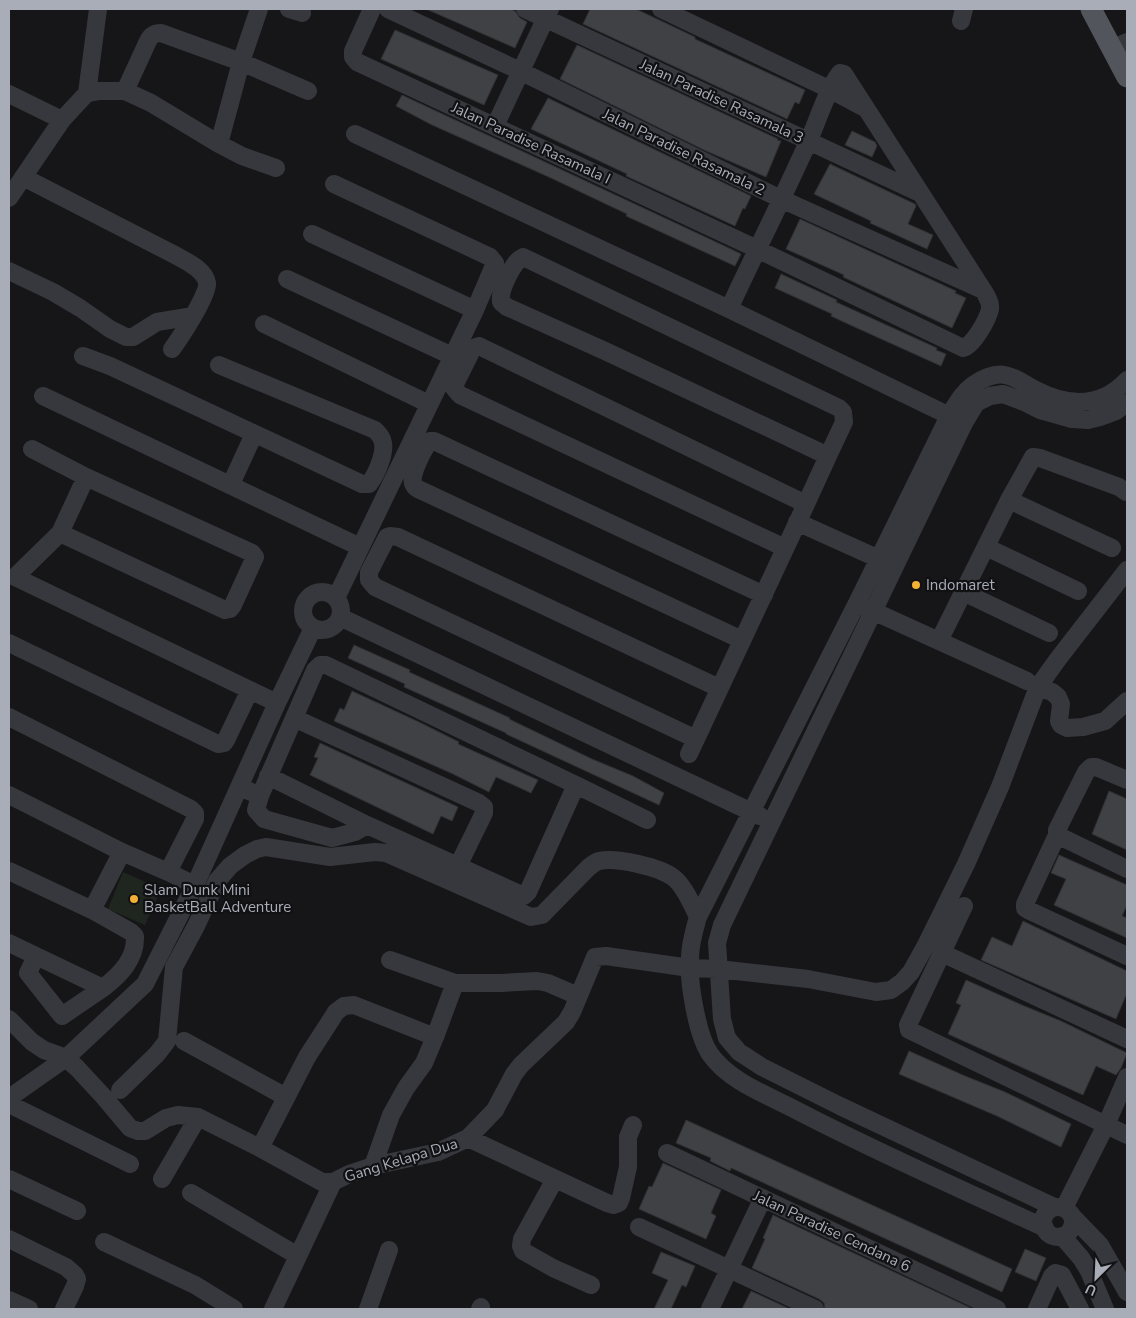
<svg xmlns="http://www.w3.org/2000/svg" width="1136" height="1318" viewBox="0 0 1136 1318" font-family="'Nunito Sans',sans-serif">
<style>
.green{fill:#1e261f}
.building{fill:#404145;stroke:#303034}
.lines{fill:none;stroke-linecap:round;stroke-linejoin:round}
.minor{stroke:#37383d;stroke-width:18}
.major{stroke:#53555c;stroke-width:21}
.poi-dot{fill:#f2b134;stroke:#111113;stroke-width:2}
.labels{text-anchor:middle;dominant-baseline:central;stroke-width:4.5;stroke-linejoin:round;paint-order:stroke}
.street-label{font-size:15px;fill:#a8adb8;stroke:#111113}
.poi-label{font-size:15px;fill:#a8adb8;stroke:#111113;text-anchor:start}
</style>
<rect width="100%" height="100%" fill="#161618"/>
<path class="green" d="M123 872 161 889 145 925 108 909Z"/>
<path class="building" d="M426 9H510L515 11 520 18 527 22 515 48Z
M590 9H636L695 37V39L805 90 799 104 795 102 787 119 583 24Z
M395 30 498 75 484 105 381 59Z
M577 45 778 139 777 140 781 141 766 177 704 150 560 79Z
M402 95 731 249 741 254 735 266 626 216 627 214 551 178 432 125 396 106Z
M548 98 751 196 745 209 743 208 735 226 626 176 627 174 531 129Z
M852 131 875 142 877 146 872 157 845 145Z
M830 164 915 204 916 206 908 224 933 235 927 249 870 223 871 221 814 194Z
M800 219 956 291 955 293 966 298 952 328 860 285 843 277 844 275 786 249Z
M781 274 837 300 836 302 937 348 936 350 946 354 941 366 848 324 831 316 832 314 775 288Z
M354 645 410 670 409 672 510 718 509 719 592 759 633 776 664 793 659 805 506 734V733L404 687 405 684 348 658Z
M352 691 419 722 459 742 458 744 538 780 531 793 496 777 489 792 453 774 334 721 340 708 344 710Z
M320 743 458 807 452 821 441 816 433 834 310 775 318 758 314 757Z
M1109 791 1127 799V850L1092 834Z
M1059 855 1127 885V905L1122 916 1127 918V938L1054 905 1066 879 1051 873Z
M1023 921 1127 971V993L1116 1019 981 960 992 937 1012 946Z
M966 980 1022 1005 1061 1021 1127 1053 1121 1068 1116 1075 1096 1066 1083 1095 948 1034 961 1005 956 1003Z
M909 1051 965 1076 1005 1092 1071 1124 1061 1147 997 1116 899 1074Z
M686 1120 1012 1269 1002 1292 731 1168 730 1171 710 1161 711 1158 676 1143Z
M663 1163 721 1190 711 1213 716 1216 706 1239 639 1209 649 1186 652 1187Z
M773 1215 779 1218 973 1309H825L824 1303 819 1299 752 1268 765 1239 763 1238Z
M1025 1249 1046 1258 1036 1281 1015 1272Z
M661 1252 695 1266 686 1287 682 1285 671 1309H654L668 1280 652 1273Z
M751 1291 790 1309H742Z"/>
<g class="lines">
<path class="minor" d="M289 9 302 13
M372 9 353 51V57L357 62 757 249 963 348C973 346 988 319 990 309 991 302 986 295 983 290L844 74 840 73C826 91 818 121 808 142 783 198 755 253 729 309
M388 9 520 71 781 199 983 290
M525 9 920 193
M661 9 831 90 865 108
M961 21 964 9
M1112 48 1127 42
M125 91 148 41C151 35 154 33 161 33L241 62 308 91
M87 93 98 9
M9 94 62 120
M495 126 550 9
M355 134 729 309 960 421
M219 144 241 62 259 9
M23 177 175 255C185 261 205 269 207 283 209 294 180 338 172 349
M334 184 490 257 495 263 475 310 336 598
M9 198 62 120 87 93 99 91H125L151 103 219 144 242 156 276 168
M312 234 475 310
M523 257 839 408 843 412 844 422 828 456 605 351 507 307 501 302C499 291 513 261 523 257Z
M9 271 53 292 80 308 110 329 126 337H133L157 322 193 316
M287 279 452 356
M264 324 429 404
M83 356 110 366 362 484H369C376 475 385 455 383 443 382 437 379 434 375 430L219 365
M43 396 360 547
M32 449 86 477 252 553 255 557 233 605 230 609 225 610 60 533
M86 477 60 533 15 577 277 703
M231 484 254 434
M1009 500 1112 548
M797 522 888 563
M986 547 1078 591
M785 548 460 395 454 388 455 384 472 350 476 347 479 346 806 504 828 456
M963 592 1049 633
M303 611a19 19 0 1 1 38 0a19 19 0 1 1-38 0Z
M864 607 1027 681
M340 617 760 816
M742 640 418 489C415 487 414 487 413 483 410 475 424 448 430 441H434L764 595
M939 641 1009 500 1033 457 1040 458 1119 487 1126 492
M9 643 218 744 224 743 226 740 250 690
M1038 687 1052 692 1058 697 1061 704 1059 721 1061 725 1067 728 1083 727 1105 721 1127 701
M9 717 191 809 195 813V819L168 872 122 852 9 795
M294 718 479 803 484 807V813L458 866
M696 739 375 587 369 580V572L387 537 390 536 398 537 719 688
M689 754 806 504
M268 776 367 825
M1127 780 1096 767H1091L1086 772 1057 830V835L1025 904V908L1028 910 1127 956
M240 787 260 796 256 810 264 819 332 838 355 832 367 825 524 896 528 892 576 785 647 820
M260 796 315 670 320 665H326L576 785
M1057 835 1127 869
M9 871 92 910 131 932 135 936C136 959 120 975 103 988L9 943
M168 872 195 885
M964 906 908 1025 909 1030 1127 1135
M92 910 122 852
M942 953 1127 1039
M36 956 28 973 62 1016 103 988
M390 960 455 983H501L537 981 548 983 578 996
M9 1019 32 1042 44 1050 66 1058 77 1068 103 1096 130 1128 138 1131H145L166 1118 178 1115 198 1117 260 1148 322 1182H333
M184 1041 286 1097
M120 1090 157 1054 167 1041 174 967 196 926 217 881 230 866 245 855 257 849 266 847 330 857 375 852 386 853 531 917 542 915 589 867C592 865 595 862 599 861 616 857 660 867 674 878 685 887 692 905 698 917
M9 1098 66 1058 145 984 195 885 277 703 313 628
M9 1104 130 1164
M468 1138 607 1203 614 1205 619 1203 621 1198 628 1167V1137L633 1125
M260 1148 307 1057 336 1012 344 1006 354 1005 435 1037 455 983
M667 1153 997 1309
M373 1166 391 1115 406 1088 424 1063 435 1037
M9 1179 77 1211
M162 1179 198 1117
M555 1179 522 1239 521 1246 523 1251 553 1268 591 1285
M191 1193 298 1256
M1054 1207 840 1106 762 1067 739 1052 727 1038 722 1019 717 943 722 925 964 423 976 403 990 396 1003 394 1024 402 1040 410 1072 419 1088 420 1100 417 1116 411 1127 403
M1043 1222a15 15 0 1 1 30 0a15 15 0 1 1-30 0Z
M1064 1208 1106 1125 1127 1077
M1072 1216 1100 1245 1127 1292
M639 1227 815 1309
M1045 1228C961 1189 876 1152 794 1109 765 1094 729 1081 710 1054 697 1035 688 981 690 958 690 944 694 931 698 917L857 603 949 416C956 405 962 393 973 385 981 379 994 373 1005 375 1016 377 1026 385 1036 390 1069 407 1101 408 1127 380
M1062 1236 1081 1258 1089 1271 1105 1309
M9 1239 66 1267 75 1275 77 1279 75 1286 64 1309
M104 1242 195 1285 234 1309
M9 1300 29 1309
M273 1309 333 1182 349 1174 373 1166 438 1152 468 1138 495 1110 514 1074 521 1065 566 1022 572 1012 595 957 606 956 690 968 718 969 808 979 876 992 891 990 902 982 911 972 926 945 966 864 1000 787 1038 687 1058 659 1127 570
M368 1309 389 1250
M480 1309 481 1307
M710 1309 763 1198
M1037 1309 1052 1276 1055 1273 1062 1275 1080 1309"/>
<path class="major" d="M1091 9 1127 77"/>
</g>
<g class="poi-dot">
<circle cx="916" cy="585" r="5"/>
<circle cx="134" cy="899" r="5"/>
</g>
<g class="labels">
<g class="street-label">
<text transform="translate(722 101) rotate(25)">Jalan Paradise Rasamala 3</text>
<text transform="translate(531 143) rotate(25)">Jalan Paradise Rasamala I</text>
<text transform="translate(684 152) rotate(26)">Jalan Paradise Rasamala 2</text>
<text transform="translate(401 1160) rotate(-17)">Gang Kelapa Dua</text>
<text transform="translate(832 1231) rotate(25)">Jalan Paradise Cendana 6</text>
</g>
<g class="poi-label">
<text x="926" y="585">Indomaret</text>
<text x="144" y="890">Slam Dunk Mini<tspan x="144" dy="17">BasketBall Adventure</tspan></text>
</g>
</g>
<rect width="1136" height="1318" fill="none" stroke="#a8adb8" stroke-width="20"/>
<g transform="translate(1096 1278) rotate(204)" stroke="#111113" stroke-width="4" paint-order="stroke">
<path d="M0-4L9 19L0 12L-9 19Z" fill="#a8adb8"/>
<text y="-8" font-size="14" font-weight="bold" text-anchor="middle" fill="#a8adb8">U</text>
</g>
</svg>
